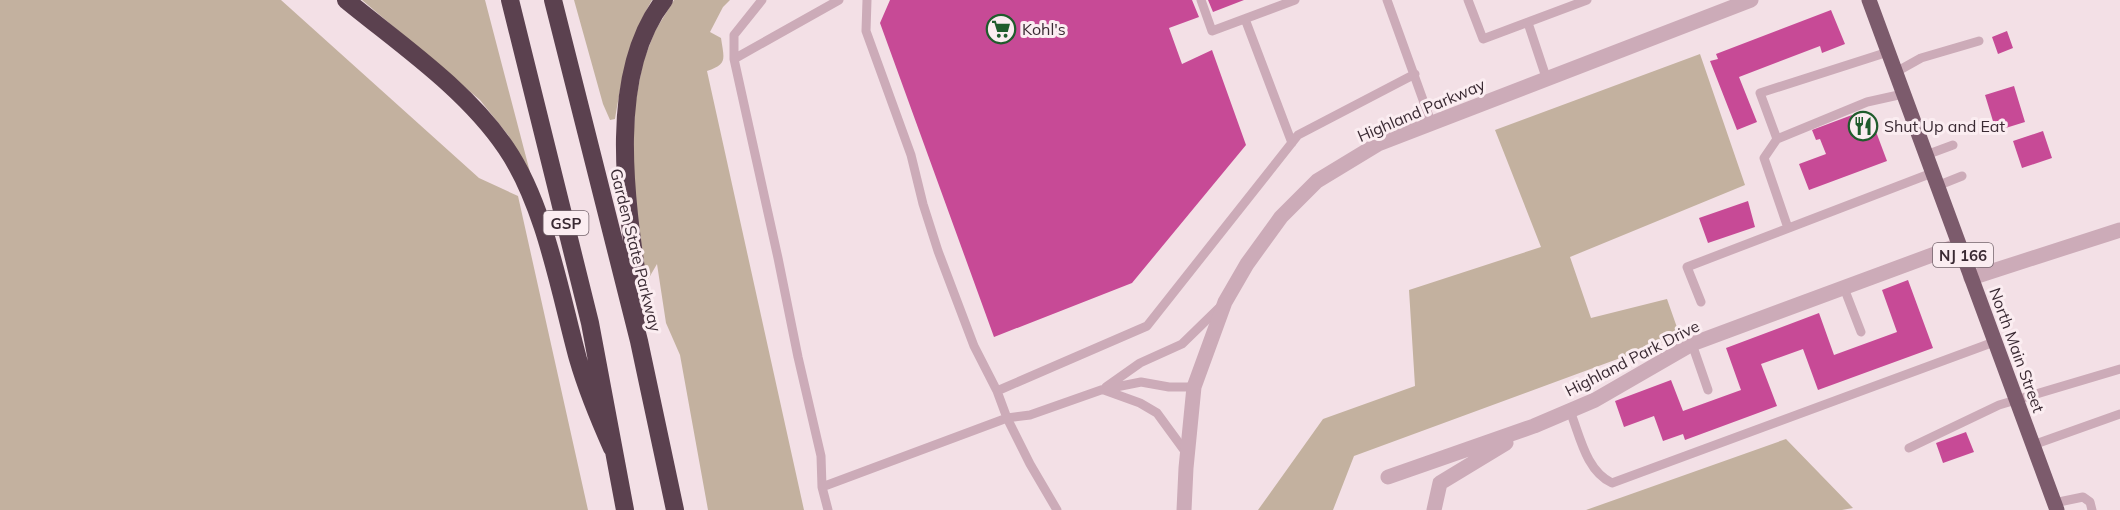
<svg xmlns="http://www.w3.org/2000/svg" width="2120" height="510" viewBox="0 0 2120 510" font-family="Mulish,sans-serif">
<style>
.green{fill:#c3b19f}
.building{fill:#c74a96}
.lines{fill:none;stroke-linecap:round;stroke-linejoin:round}
.service{stroke:#ccabb8;stroke-width:9}
.minor{stroke:#ccabb8;stroke-width:15}
.tertiary{stroke:#ccabb8;stroke-width:15}
.primary{stroke:#7c5b6c;stroke-width:15}
.motorway{stroke:#5b414f;stroke-width:18}
.labels{text-anchor:middle;dominant-baseline:central;stroke-width:6;stroke-linejoin:round;paint-order:stroke}
.shield{fill:#fbedf1;stroke:#74646c;stroke-width:1.5}
.shield-label{font-size:15px;font-weight:bold;fill:#3a2a33}
.poi-label{font-size:16px;fill:#3a2a33;stroke:#fbedf1;text-anchor:start}
.street-label{font-size:16px;fill:#3a2a33;stroke:#fbedf1}
</style>
<rect width="100%" height="100%" fill="#f3e0e6"/>
<path class="green" d="M0 0H281L479 178 518 196 588 510H0Z
M362 0H485L531 176 508 135 480 100Z
M574 0H652C630 38 622 77 615 119L610 120 603 104Z
M674 0H730L723 7 710 32 721 38C724 59 728 64 707 71L804 510H708L680 355 666 323 657 264 646 283 632 172 635 105 643 62 655 31Z
M1700 54 1745 185 1570 257 1591 318 1667 299 1680 336 1354 456 1333 510H1258L1323 419 1415 386 1409 290 1541 247 1495 130Z
M1786 439 1853 508 1842 510H1586Z"/>
<path class="building" d="M890 0H1192L1199 17 1169 28 1182 64 1212 50 1246 145 1132 283 994 337 880 23Z
M1208 0H1244L1213 12Z
M1831 10 1845 44 1822 53 1820 46 1739 77 1757 122 1737 130 1710 61 1718 59 1716 54Z
M2007 31 2013 48 1998 54 1992 37Z
M2014 86 2025 122 1996 131 1985 95Z
M1869 113 1887 161 1809 190 1799 164 1826 154 1820 139 1816 140 1812 130 1852 115 1853 119Z
M2043 131 2052 158 2022 168 2013 141Z
M1748 201 1755 227 1708 243 1699 218Z
M1908 280 1933 348 1818 390 1803 349 1761 364 1777 406 1685 440 1683 434 1663 441 1654 416 1624 427 1615 401 1671 380 1683 411 1741 390 1726 348 1819 313 1834 355 1897 332 1882 290Z
M1966 432 1974 452 1943 463 1936 443Z"/>
<g class="lines">
<path class="service" d="M762 0 734 35V59L778 258 798 357 821 456 822 487 828 510
M867 0 866 31 911 155 923 204 938 251 974 346 997 391 1007 418 1030 464 1057 510
M1201 0 1212 31 1295 0
M1387 0 1431 122
M1468 0 1483 39 1587 0
M1245 19 1292 143
M1528 23 1547 80
M734 59 839 0
M1896 72 1921 58 1979 41
M1777 139 1760 93 1888 52
M1926 155 1953 145
M1937 186 1962 176
M1788 228 1764 158 1777 139 1867 102 1903 94
M1844 288 1861 332
M1701 302 1687 267 1932 173
M1692 344 1708 390
M1106 387 1140 363 1182 344 1221 306
M1104 390 1140 403 1157 413 1187 454
M997 391 1147 326 1298 135 1415 74
M1570 411C1580 436 1586 471 1612 483L1994 342
M2033 445 2120 414
M1909 448 1999 405 2120 369
M822 487 1007 418 1030 415 1101 390 1141 382 1169 387H1194
M2054 503 2083 497 2090 502 2092 510"/>
<path class="minor" d="M1971 278 2120 230
M1388 477 1534 426 1595 400 1692 344 1959 245
M1434 510 1440 483 1506 443"/>
<path class="tertiary" d="M1184 510 1186 468 1194 387 1225 302 1247 264 1281 217 1317 181 1378 144 1751 0"/>
<path class="primary" d="M1869 0 2057 510"/>
<path class="motorway" d="M346 0C401 45 466 89 506 148 545 205 560 293 578 359 587 390 599 419 612 448
M510 0 590 323 625 510
M553 0 639 341 675 510
M643 317C630 224 601 81 664 0"/>
</g>
<defs>
<g id="supermarket-ring" transform="scale(1.5)"><circle r="9.5" fill="#fbedf1" stroke="#1f5c2c" stroke-width="1.5"/><path d="M-6-5.5h2.5l.6 2H6L4.5 2H-2.5L-4.4-4H-6ZM-1.5 3.2a1.3 1.3 0 1 0 .1 0ZM3 3.2a1.3 1.3 0 1 0 .1 0Z" fill="#1f5c2c"/></g>
<g id="restaurant-ring" transform="scale(1.5)"><circle r="9.5" fill="#fbedf1" stroke="#1f5c2c" stroke-width="1.5"/><path d="M-5-6h1v4h1v-4h1v4h1v-4h1v5L-1.5 .5V6h-2V.5L-5-1ZM5-6V6H3V1.5H1.5Q1.5-4 5-6Z" fill="#1f5c2c"/></g>
</defs>
<g fill-rule="evenodd">
<use href="#supermarket-ring" x="1001" y="29"/>
<use href="#restaurant-ring" x="1863" y="126"/>
</g>
<g class="labels">
<g class="shield">
<rect x="543.5" y="211" width="45" height="24" rx="4.5"/>
<rect x="1933" y="243" width="60" height="24" rx="4.5"/>
</g>
<g class="shield-label">
<text x="566" y="223">GSP</text>
<text x="1963" y="255">NJ 166</text>
</g>
<g class="poi-label">
<text x="1022" y="29">Kohl's</text>
<text x="1884" y="126">Shut Up and Eat</text>
</g>
<g class="street-label">
<text transform="translate(1421 110) rotate(-23)">Highland Parkway</text>
<text transform="translate(636 250) rotate(76)">Garden State Parkway</text>
<text transform="translate(2017 350) rotate(70)">North Main Street</text>
<text transform="translate(1632 358) rotate(-27)">Highland Park Drive</text>
</g>
</g>
</svg>
